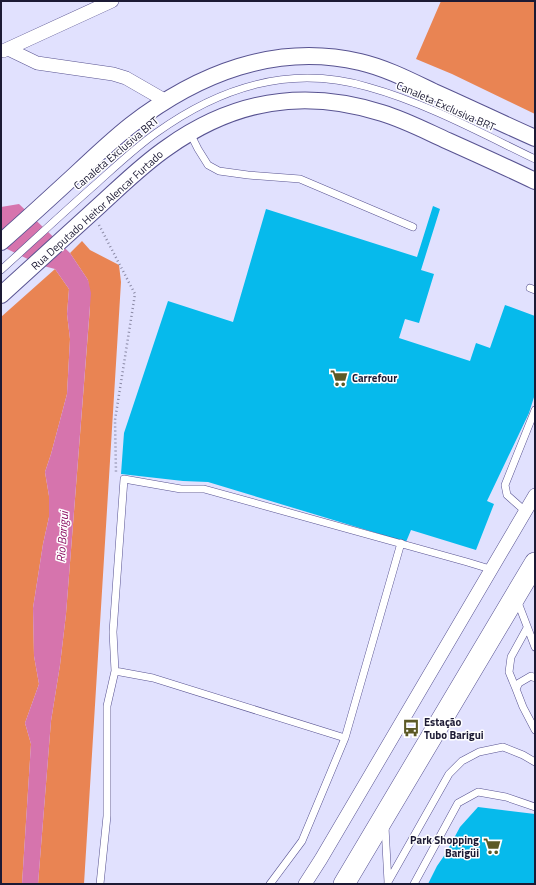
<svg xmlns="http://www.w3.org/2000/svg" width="536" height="885" viewBox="0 0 536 885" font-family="'Titillium Web',sans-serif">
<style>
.forest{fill:#e98453}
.water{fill:#d674ad}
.building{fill:#06baec}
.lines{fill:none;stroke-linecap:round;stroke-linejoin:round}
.service-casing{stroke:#585391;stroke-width:8}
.minor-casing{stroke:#585391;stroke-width:14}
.tertiary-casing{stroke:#585391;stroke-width:18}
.primary-casing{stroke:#585391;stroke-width:22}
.path{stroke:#8a89a5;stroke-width:2.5;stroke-dasharray:1 3;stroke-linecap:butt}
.service{stroke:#fff;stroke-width:7}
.minor{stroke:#fff;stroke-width:13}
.tertiary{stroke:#fff;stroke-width:16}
.primary{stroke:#fff;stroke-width:21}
.labels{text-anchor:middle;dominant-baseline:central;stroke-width:3;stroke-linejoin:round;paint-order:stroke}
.street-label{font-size:11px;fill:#1c1a34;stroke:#fff}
.poi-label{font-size:11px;font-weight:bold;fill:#1c1a34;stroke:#fff;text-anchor:start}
.water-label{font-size:12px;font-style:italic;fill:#8d1565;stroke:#fff}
</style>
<rect width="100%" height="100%" fill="#e1e1fe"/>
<path class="forest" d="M441 1H535V114L452 74 416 59Z
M82 241 90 250 119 265 121 282 84 884H38L51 721 60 665 66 614 90 307 88 280 70 253Z
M55 269 69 289 67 314 70 339 67 394 51 454 45 472 49 496V517L43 544 33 608 34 656 39 684 25 723 31 744 22 884H1V317Z"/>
<path class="water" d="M19 204 70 253 88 280 91 293 66 614 60 665 51 721 38 884H22L31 744 25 723 39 684 34 656 33 608 43 544 49 517V496L45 472 51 454 67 394 70 339 67 314 69 289 55 269 40 265 1 246V207Z"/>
<path class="building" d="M433 206 440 209 421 270 434 274 419 323 405 319 399 338 470 361 476 343 490 348 505 305 535 316V394L529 413 487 501 494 504 476 550 411 530 406 542 208 482 183 481 121 474 124 433 168 301 233 322 266 209 417 257Z
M478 807 535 814V884H428L437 866 446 853 460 827Z"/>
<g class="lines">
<g class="service-casing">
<path id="service" d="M190 133 198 149 208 165 219 171 248 175 300 179 413 227
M1 270C33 241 65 211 97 183 116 166 135 148 156 133 220 87 290 64 368 87 426 103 481 133 535 159
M530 288 535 290
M525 511 507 495 505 485 535 410
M517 600 535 647
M115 671 153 678 345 738
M535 678 531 676 519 683 516 689 523 707 535 730
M516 689 509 672 511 657 527 628
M385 827 388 882
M388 882 449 774 462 761 479 752 503 747 523 755 535 762
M100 884 107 816V706L115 671 113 632 124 479 181 489H204L467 562 490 569
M270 884 302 841 345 738 401 543
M414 884 458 803 478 792 506 797 535 807"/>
</g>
<g class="minor-casing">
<path id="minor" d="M8 49 37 63 113 74 126 78 166 101
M3 51 112 1
M305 884 321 859 535 495"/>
</g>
<g class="tertiary-casing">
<path id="tertiary" d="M1 242C26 220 51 197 76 174 94 157 112 140 131 125 197 74 276 42 360 62 386 68 411 81 434 92 468 107 501 123 535 138
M1 295C34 265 67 235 100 205 122 185 143 164 168 147 234 100 304 88 382 113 405 120 426 131 448 141 477 154 506 167 535 181"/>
</g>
<g class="primary-casing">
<path id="primary" d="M344 884 535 563"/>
</g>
<path class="path" d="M99 225 135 294 115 420 116 473"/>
<use href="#service" class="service"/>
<use href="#minor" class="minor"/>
<use href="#tertiary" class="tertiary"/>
<use href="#primary" class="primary"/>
</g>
<defs>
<g id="supermarket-bare" transform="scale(1.38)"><path d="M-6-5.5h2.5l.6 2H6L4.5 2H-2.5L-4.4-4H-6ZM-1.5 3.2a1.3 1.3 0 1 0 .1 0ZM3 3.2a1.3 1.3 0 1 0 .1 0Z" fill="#5c5926" stroke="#fff" stroke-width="2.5" paint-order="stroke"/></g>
<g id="bus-bare" transform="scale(1.38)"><path d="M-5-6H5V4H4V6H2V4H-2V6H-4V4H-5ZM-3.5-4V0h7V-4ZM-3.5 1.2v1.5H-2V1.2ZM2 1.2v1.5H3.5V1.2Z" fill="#5c5926" stroke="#fff" stroke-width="2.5" paint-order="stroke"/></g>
</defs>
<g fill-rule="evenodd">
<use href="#supermarket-bare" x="339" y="378"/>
<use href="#bus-bare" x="411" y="728"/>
<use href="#supermarket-bare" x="492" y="846"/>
</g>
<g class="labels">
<g class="street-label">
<text transform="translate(446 106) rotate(24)">Canaleta Exclusiva BRT</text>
<text transform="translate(116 153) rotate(-40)">Canaleta Exclusiva BRT</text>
<text transform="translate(97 210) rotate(-42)">Rua Deputado Heitor Alencar Furtado</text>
</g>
<g class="poi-label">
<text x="352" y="378">Carrefour</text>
<text x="424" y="722">Estação<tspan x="424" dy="13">Tubo Barigui</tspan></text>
<text x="479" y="840" text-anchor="end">Park Shopping<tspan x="479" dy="13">Barigüi</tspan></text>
</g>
<g class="water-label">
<text transform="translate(62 537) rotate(-86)">Rio Barigui</text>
</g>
</g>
<rect width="536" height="885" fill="none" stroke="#1c1a34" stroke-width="4"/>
</svg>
